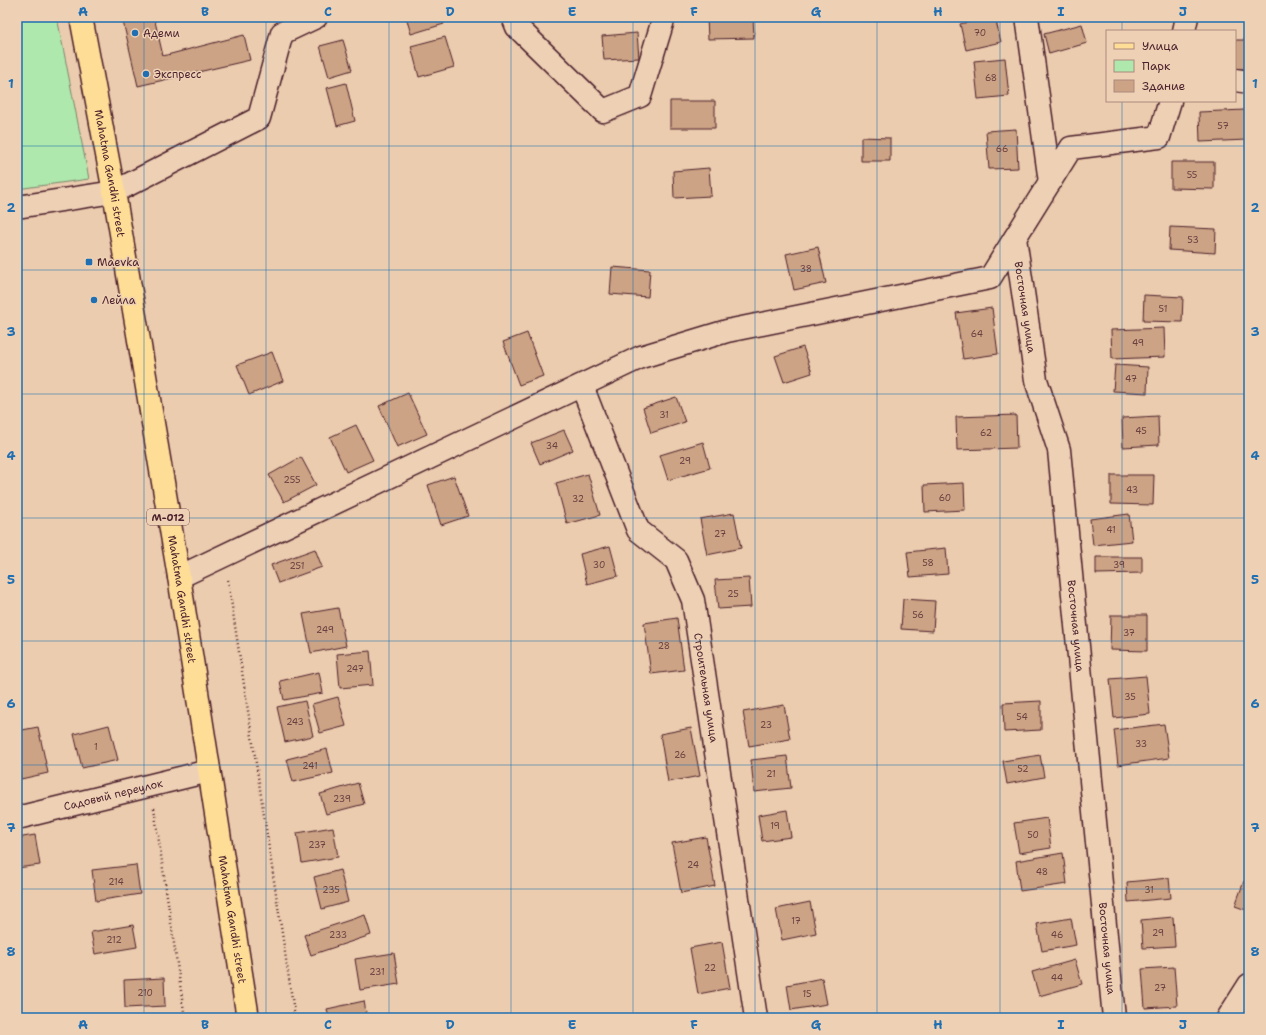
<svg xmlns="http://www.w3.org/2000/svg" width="1266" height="1035" viewBox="0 0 1266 1035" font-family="'Shantell Sans',sans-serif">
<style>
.green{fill:#aee8ac;stroke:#7c846c}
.building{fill:#cca384;stroke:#4a1f2b}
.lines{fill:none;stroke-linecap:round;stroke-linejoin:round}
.street-casing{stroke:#4a1f2b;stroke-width:25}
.primary-casing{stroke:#4a1f2b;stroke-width:25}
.path{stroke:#4a1f2b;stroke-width:2.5;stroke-dasharray:1 3;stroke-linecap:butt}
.street{stroke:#eed1b5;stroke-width:22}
.primary{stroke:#fedd96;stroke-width:22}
.grid{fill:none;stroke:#1f6fb2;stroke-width:1;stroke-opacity:0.55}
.poi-dot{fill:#1f6fb2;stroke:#eed1b5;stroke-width:1.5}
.labels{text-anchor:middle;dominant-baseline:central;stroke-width:3;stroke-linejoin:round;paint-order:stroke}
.number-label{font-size:9px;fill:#6a4041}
.shield{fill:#eed1b5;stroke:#7b5454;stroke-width:1}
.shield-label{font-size:10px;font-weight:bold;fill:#4a1f2b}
.poi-label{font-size:11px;fill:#4a1f2b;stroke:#eed1b5;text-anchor:start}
.street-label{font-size:11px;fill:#4a1f2b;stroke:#eed1b5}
.neatline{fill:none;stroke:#1f6fb2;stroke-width:1.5}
.grid-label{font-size:13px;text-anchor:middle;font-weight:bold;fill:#1f6fb2}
</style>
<rect width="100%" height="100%" fill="#ebccae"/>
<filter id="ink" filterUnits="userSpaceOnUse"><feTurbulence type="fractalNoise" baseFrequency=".025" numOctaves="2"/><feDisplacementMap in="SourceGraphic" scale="8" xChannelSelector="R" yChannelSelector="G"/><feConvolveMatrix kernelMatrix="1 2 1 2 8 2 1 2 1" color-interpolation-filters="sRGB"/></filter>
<g filter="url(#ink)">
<path class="green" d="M17 17H57L89 179 17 189Z"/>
<path class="building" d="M122 17H154L163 56 244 35 250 60 138 86Z
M406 17H442L444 24 411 34Z
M707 17H753L754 38 708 39Z
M990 17H995L1001 42 966 50 960 24Z
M1082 24 1087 43 1049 54 1044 34Z
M637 33 639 58 604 60 602 36Z
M445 37 454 67 419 77 411 46Z
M343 40 352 70 329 77 320 46Z
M1235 40H1249V69H1235Z
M1005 58 1009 96 978 99 974 61Z
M346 83 355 121 337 126 327 88Z
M670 101H715V128H670Z
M1245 110 1247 140 1200 142 1199 112Z
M1016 129 1018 168 989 169 986 131Z
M861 137 890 138V161H861Z
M1171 162H1214V189L1171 188Z
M709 168 711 196 674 198 673 171Z
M1170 227 1216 229 1215 253 1169 250Z
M818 247 826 283 794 290 786 254Z
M612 267 650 270 648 297 610 294Z
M1144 295 1183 297 1182 322 1143 321Z
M992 308 998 354 963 359 956 313Z
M1164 328 1165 357 1112 359 1111 330Z
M527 333 543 376 519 385 503 342Z
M803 347 812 373 784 382 775 356Z
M272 352 283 381 249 395 237 365Z
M1115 365 1148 367 1147 393 1113 391Z
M408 393 427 434 397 447 379 406Z
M676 397 685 422 651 433 643 408Z
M1016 415 1017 448 957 450 956 417Z
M1158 416 1159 445 1123 447 1122 418Z
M356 425 373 460 346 472 330 437Z
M564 430 573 450 540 464 531 443Z
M703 442 710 468 668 480 660 455Z
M301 457 316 485 284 502 269 475Z
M588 474 600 515 567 524 556 483Z
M1111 475H1154L1153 505 1111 504Z
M454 476 468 516 441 525 428 485Z
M964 483 965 510 925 512 924 485Z
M734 513 741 548 707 555 700 519Z
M1129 514 1132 541 1093 545 1090 519Z
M610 546 618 576 587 584 580 554Z
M946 548 948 574 910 577 907 552Z
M315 549 322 567 278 583 271 565Z
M1096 557H1142V573L1096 574Z
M749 578 751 607 718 609 715 580Z
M903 599 935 601 933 631 901 629Z
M338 608 346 646 311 653 303 614Z
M1111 615H1147V651L1110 650Z
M677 618 684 670 651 674 644 623Z
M370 651 373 685 340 688 337 654Z
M319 672 323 693 284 700 280 681Z
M1146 676 1150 714 1114 718 1110 679Z
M338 697 346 726 320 733 312 704Z
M305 701 313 736 285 742 277 707Z
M1041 701V730L1004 732 1003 703Z
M784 705 790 739 749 746 743 712Z
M1164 724 1169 758 1118 765 1114 730Z
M109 725 118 760 82 768 74 734Z
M38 727 48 773 21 779 17 760V731Z
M691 728 700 776 668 782 660 734Z
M327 749 333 773 293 782 287 759Z
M1040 755 1044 777 1007 784 1003 761Z
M787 756 791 788 754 792 751 760Z
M358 783 364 804 326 814 320 794Z
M787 810 791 837 762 841 758 815Z
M1047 818 1051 848 1019 853 1014 823Z
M333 827 338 857 302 863 297 833Z
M35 835 40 865 17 868V838Z
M706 837 715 886 681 893 672 843Z
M1063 853 1067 884 1020 891 1016 861Z
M136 865 140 894 96 901 92 870Z
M340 870 348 902 322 909 314 877Z
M1169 878 1171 898 1128 902 1127 882Z
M1244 881 1249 883V911L1235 906Z
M810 902 816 933 782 940 776 909Z
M365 915 371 935 311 955 304 935Z
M1173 917 1175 946 1143 948 1141 920Z
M1071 918 1076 945 1042 951 1037 924Z
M133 925 137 947 95 954 91 932Z
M722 942 730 988 698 994 690 948Z
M394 953 399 984 360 990 355 959Z
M1075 960 1082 984 1039 996 1032 972Z
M1174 967 1177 1006 1145 1008 1142 969Z
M164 978 165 1006 125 1008 124 980Z
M822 978 827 1004 791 1010 787 985Z
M364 1001 367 1018H329L327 1009Z"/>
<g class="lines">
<g class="street-casing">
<g id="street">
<path d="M513 17 517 27 603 111 640 96 664 17"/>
<path d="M1027 17 1050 182"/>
<path d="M1184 31 1187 17"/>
<path d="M1235 80 1249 82"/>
<path d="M17 207 114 192 259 118 282 33 316 17"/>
<path id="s1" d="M1015 238 1036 380 1059 450 1114 1018"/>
<path id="s2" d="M582 386 638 530 676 560 693 600 756 1018"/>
<path d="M179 577 641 357 727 331 990 278 1071 148 1159 137 1170 101"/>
<path id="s3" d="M17 818 209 771"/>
<path d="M1228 1018 1249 985"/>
</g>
</g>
<g class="primary-casing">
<g id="primary">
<path id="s4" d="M81 17 114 192 179 577 248 1018"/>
</g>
</g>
<path class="path" d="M228 580 295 1018
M154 808 185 1018"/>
<use href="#street" class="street"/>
<use href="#primary" class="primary"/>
</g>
</g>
<path class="grid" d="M144 17V1018M266 17V1018M389 17V1018M511 17V1018M633 17V1018M755 17V1018M877 17V1018M1000 17V1018M1122 17V31M1122 101V1018M17 146H1249M17 270H1249M17 394H1249M17 518H1249M17 641H1249M17 765H1249M17 889H1249"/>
<g class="poi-dot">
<circle cx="135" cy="33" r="4"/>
<circle cx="146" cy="74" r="4"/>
<rect x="85" y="258" width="8" height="8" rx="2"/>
<circle cx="94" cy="300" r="4"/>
</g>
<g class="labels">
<g class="number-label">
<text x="980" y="33">70</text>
<text x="991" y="78">68</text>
<text x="1223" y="126">57</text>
<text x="1002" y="149">66</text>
<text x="1192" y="175">55</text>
<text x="1193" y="240">53</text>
<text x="806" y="269">38</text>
<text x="1163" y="309">51</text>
<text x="977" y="334">64</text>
<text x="1138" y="343">49</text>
<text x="1131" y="379">47</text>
<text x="664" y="415">31</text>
<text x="1141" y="431">45</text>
<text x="986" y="433">62</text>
<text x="552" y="446">34</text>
<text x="685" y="461">29</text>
<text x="292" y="480">255</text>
<text x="1132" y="490">43</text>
<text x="945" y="498">60</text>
<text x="578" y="499">32</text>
<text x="1111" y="530">41</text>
<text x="720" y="534">27</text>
<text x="928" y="563">58</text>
<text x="599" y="565">30</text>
<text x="1119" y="565">39</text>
<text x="297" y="566">251</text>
<text x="733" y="594">25</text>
<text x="918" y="615">56</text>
<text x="325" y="630">249</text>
<text x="1129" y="633">37</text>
<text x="664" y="646">28</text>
<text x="355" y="669">247</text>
<text x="1130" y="697">35</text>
<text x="1022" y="717">54</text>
<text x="295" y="722">243</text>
<text x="766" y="725">23</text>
<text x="1141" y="744">33</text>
<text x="96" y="747">1</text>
<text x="680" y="755">26</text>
<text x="310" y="766">241</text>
<text x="1023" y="769">52</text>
<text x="771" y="774">21</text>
<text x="342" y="799">239</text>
<text x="775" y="826">19</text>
<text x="1033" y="835">50</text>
<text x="317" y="845">237</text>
<text x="693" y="865">24</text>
<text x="1042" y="872">48</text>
<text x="116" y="882">214</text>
<text x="331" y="890">235</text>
<text x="1149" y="890">31</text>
<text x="796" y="921">17</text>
<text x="1158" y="933">29</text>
<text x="338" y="935">233</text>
<text x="1057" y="935">46</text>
<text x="114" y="940">212</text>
<text x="710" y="968">22</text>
<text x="377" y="972">231</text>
<text x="1057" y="978">44</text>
<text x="1160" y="988">27</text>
<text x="145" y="993">210</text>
<text x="807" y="994">15</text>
</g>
<rect class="shield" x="147" y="509" width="42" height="16" rx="3"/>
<g class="shield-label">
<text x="168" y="517">М-012</text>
</g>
<g class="poi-label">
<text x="143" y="33">Адеми</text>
<text x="154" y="74">Экспресс</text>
<text x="97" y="262">Maevka</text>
<text x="102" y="300">Лейла</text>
</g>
<g class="street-label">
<text stroke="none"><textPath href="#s4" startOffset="159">Mahatma Gandhi street</textPath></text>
<text stroke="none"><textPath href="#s1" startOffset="70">Восточная улица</textPath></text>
<text stroke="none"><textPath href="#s4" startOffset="591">Mahatma Gandhi street</textPath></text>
<text stroke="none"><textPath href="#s1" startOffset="394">Восточная улица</textPath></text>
<text stroke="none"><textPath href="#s2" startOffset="335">Строительная улица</textPath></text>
<text stroke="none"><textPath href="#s3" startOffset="99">Садовый переулок</textPath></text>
<text stroke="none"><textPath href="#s4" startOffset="915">Mahatma Gandhi street</textPath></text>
<text stroke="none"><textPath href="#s1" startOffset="718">Восточная улица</textPath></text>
</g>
</g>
<rect width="1266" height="1035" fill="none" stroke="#eed1b5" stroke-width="44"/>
<rect x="1106" y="30" width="130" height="72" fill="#eed1b5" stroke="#ac8a7e"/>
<rect x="1114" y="43" width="20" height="6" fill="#fedd96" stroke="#ac8a7e"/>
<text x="1142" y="50" font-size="12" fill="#4a1f2b">Улица</text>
<rect x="1114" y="60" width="20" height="12" fill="#aee8ac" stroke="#ac8a7e"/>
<text x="1142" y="70" font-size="12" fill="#4a1f2b">Парк</text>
<rect x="1114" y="80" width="20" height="12" fill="#cca384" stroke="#ac8a7e"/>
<text x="1142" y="90" font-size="12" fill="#4a1f2b">Здание</text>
<rect x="22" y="22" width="1222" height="991" class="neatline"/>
<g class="grid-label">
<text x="83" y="16">A</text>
<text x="205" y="16">B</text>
<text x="328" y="16">C</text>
<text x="450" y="16">D</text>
<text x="572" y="16">E</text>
<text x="694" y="16">F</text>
<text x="816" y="16">G</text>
<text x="938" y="16">H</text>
<text x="1061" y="16">I</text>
<text x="1183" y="16">J</text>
<text x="11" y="88">1</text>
<text x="1255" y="88">1</text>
<text x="11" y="212">2</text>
<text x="1255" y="212">2</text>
<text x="11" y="336">3</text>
<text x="1255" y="336">3</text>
<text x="11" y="460">4</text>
<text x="1255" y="460">4</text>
<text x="11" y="584">5</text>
<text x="1255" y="584">5</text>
<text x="11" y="708">6</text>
<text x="1255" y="708">6</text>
<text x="11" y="832">7</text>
<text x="1255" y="832">7</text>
<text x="11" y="956">8</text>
<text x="1255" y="956">8</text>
<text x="83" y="1029">A</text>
<text x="205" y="1029">B</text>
<text x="328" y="1029">C</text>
<text x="450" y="1029">D</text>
<text x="572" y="1029">E</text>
<text x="694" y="1029">F</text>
<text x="816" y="1029">G</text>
<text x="938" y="1029">H</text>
<text x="1061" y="1029">I</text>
<text x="1183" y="1029">J</text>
</g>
</svg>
